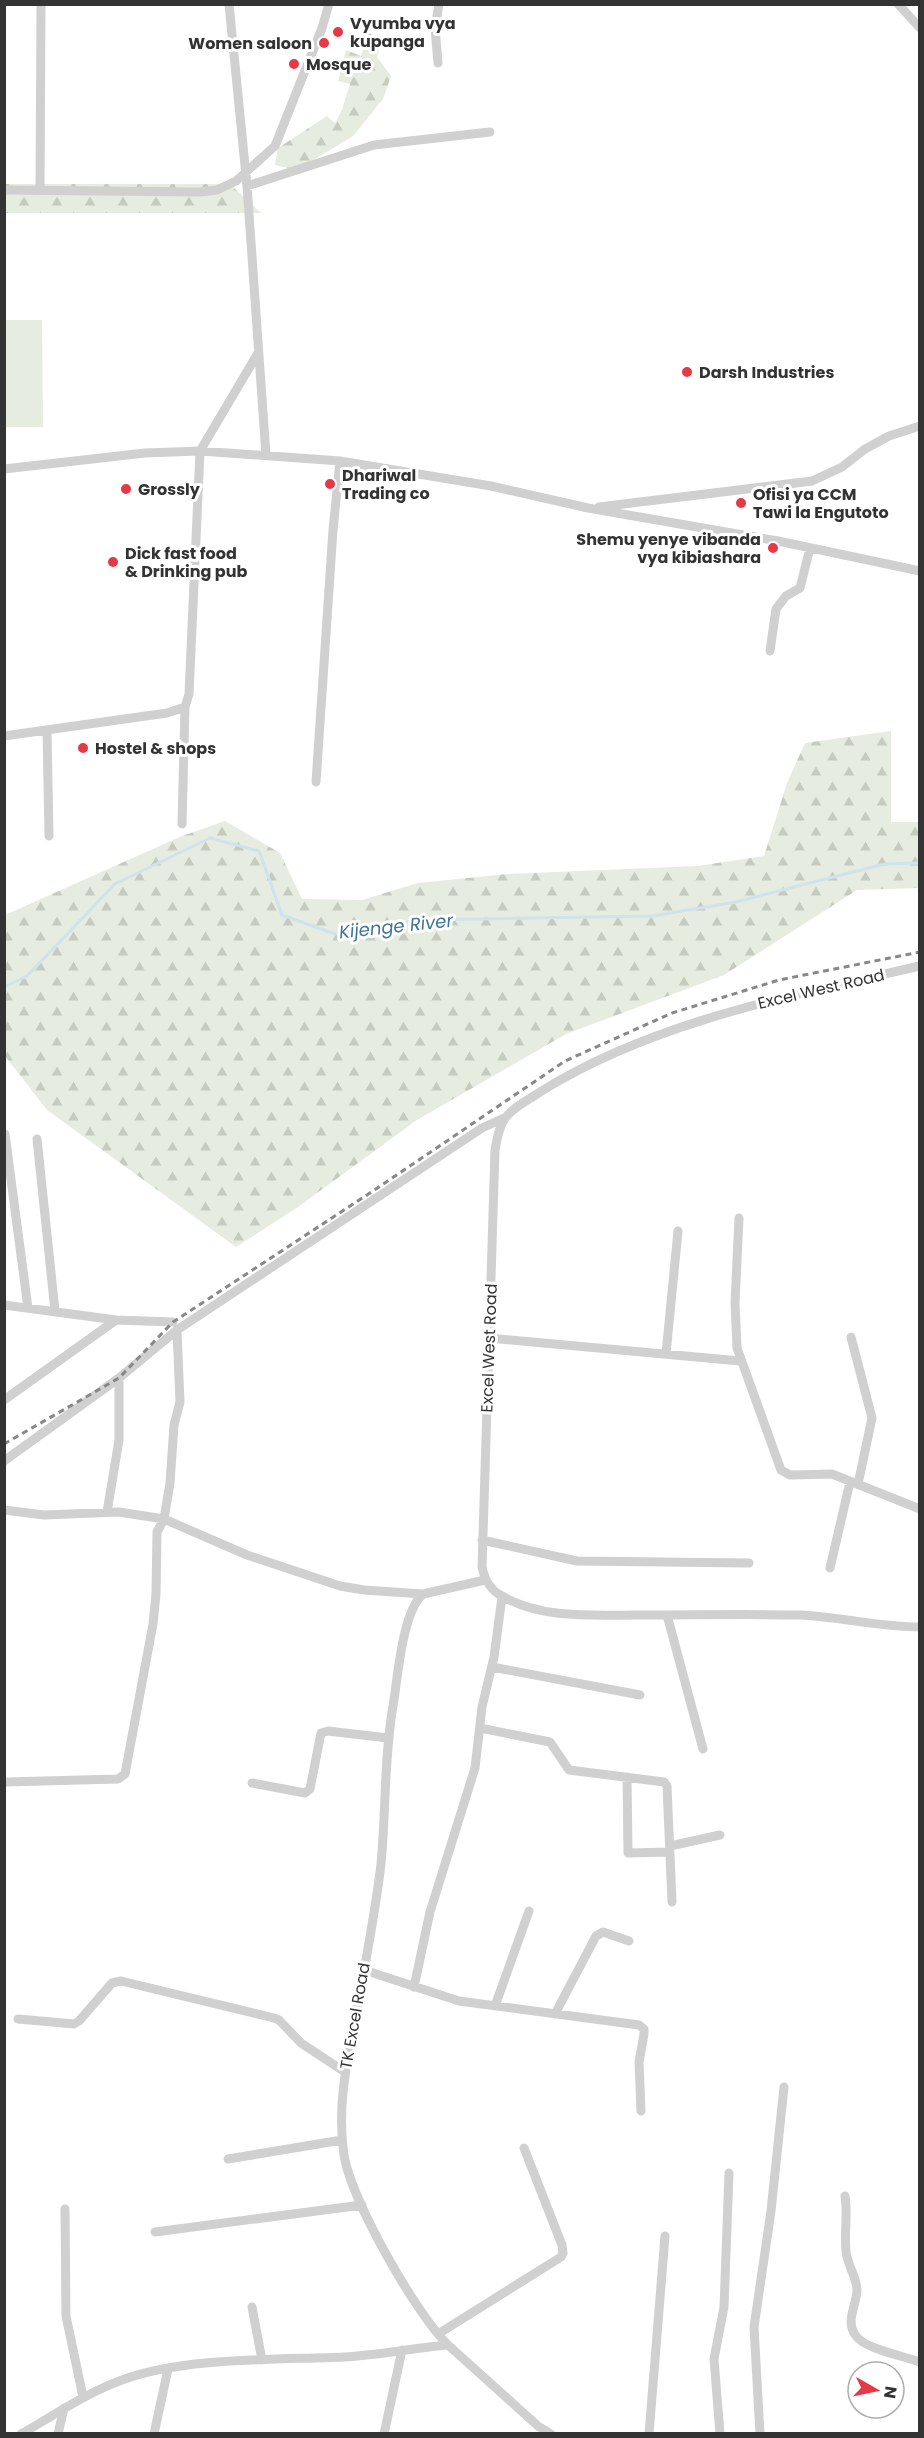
<svg xmlns="http://www.w3.org/2000/svg" width="924" height="2438" viewBox="0 0 924 2438" font-family="Poppins,sans-serif">
<style>
.grass{fill:#e6ecdf}
.forest{fill:url(#forest-firs)}
.lines{fill:none;stroke-linecap:round;stroke-linejoin:round}
.stream{stroke:#cfe2ee;stroke-width:3}
.street{stroke:#d0d0d0;stroke-width:9}
.rail{stroke:#888;stroke-width:3;stroke-dasharray:6 4.5;stroke-linecap:butt}
.poi-dot{fill:#e63946;stroke:#fff;stroke-width:2}
.labels{text-anchor:middle;dominant-baseline:central;stroke-width:6;stroke-linejoin:round;paint-order:stroke}
.poi-label{font-size:16px;font-weight:bold;fill:#333;stroke:#fff;text-anchor:start}
.street-label{font-size:16px;fill:#333;stroke:#fff}
.water-label{font-size:18px;font-style:italic;fill:#3f7597;stroke:#fff}
</style>
<defs>
<pattern id="forest-firs" width="22" height="20" patternUnits="userSpaceOnUse" patternTransform="scale(1.5)"><rect width="22" height="20" fill="#e6ecdf"/><path d="M5 1l3.5 6h-7zM16 11l3.5 6h-7z" fill="#c6cbc0"/></pattern>
</defs>
<rect width="100%" height="100%" fill="#fff"/>
<path class="grass" d="M5 320H42L43 427H5Z"/>
<path class="forest" d="M368 32 382 41 377 57 391 76 383 99 353 136 297 170 275 165 278 148 327 116 335 123 342 110 350 84 338 81 346 50 361 56Z
M4 184H230L261 213H5Z
M891 731V822H919V888L857 890 724 975 566 1034 417 1120 298 1207 236 1247 47 1110 5 1056V915L182 836 225 821 280 853 302 899 362 900 418 883 507 874 698 866 764 856 787 783 805 743Z"/>
<g class="lines">
<path class="stream" d="M4 987 27 976 115 884 210 838 259 851 282 915 335 934 421 920 652 916 736 902 884 864 920 863"/>
<path class="street" d="M229 4 247 186 266 455
M898 4 920 28
M438 63 435 28 439 4
M247 186 374 145 490 132
M4 190 200 192 217 190 236 181 275 146 322 28 329 4
M40 190 41 4
M4 469 145 453 200 451 340 461 491 486 588 508 778 541 920 571
M599 507 812 481 842 467 865 449 889 436 920 426
M770 651 776 609 786 596 800 588 810 548
M47 730 49 836
M4 736 167 713 185 707 189 694 200 451 258 353
M316 782 333 530 340 461
M182 824 185 707
M920 966C793 995 651 1022 540 1092 529 1100 511 1108 504 1120 498 1129 497 1140 495 1150L482 1567C485 1580 490 1590 502 1596 541 1619 593 1615 636 1615 691 1615 746 1614 801 1615 841 1617 880 1627 920 1627
M5 1134 28 1308
M37 1139 55 1311
M739 1218 735 1303 737 1348 781 1470 790 1475 832 1474 920 1509
M4 1305 116 1320 173 1322
M851 1337 872 1418 858 1484
M489 1338 740 1361
M666 1354 678 1231
M4 1400 116 1320
M4 1461 119 1378 177 1330 482 1128 504 1118
M4 1510 44 1515 119 1512 164 1519 247 1555 340 1586 364 1590 423 1594
M107 1512 119 1440V1378
M482 1540 577 1561 749 1563
M830 1568 850 1482
M485 1580 423 1594C402 1612 398 1677 393 1706 384 1758 386 1811 381 1864 375 1916 364 1969 355 2021 346 2066 337 2109 344 2155 351 2200 416 2314 448 2345L538 2426 551 2434
M667 1615 703 1749
M492 1667 640 1695
M480 1728 550 1742 569 1770 664 1782 667 1786 672 1902
M627 1777 628 1853 670 1852
M6 1782 118 1779 125 1774 153 1624 156 1594 157 1532 164 1519 170 1483 174 1425 180 1402 177 1330
M252 1783 305 1793 310 1789 321 1733 328 1731 388 1738
M670 1846 720 1835
M364 1970 459 2001 639 2025 644 2029V2034L639 2062 641 2111
M414 1987 430 1912 475 1768 482 1707 494 1657 502 1597
M495 2006 529 1911
M555 2014 596 1936 603 1932 629 1941
M18 2019 74 2024 79 2021 112 1983 121 1981 274 2018 279 2020 301 2043 345 2072
M228 2159 342 2140
M845 2196C848 2215 844 2233 846 2251 847 2265 857 2277 857 2291 856 2306 845 2322 856 2336 865 2349 904 2356 920 2362
M65 2209 66 2316 83 2397
M155 2232 362 2205
M252 2307 262 2360
M438 2334 561 2257 563 2253 562 2245 524 2148
M21 2434C55 2415 86 2393 122 2380 184 2357 277 2360 344 2357 379 2355 414 2348 448 2345
M58 2434 64 2408
M154 2434 168 2369
M384 2434 402 2350
M649 2434 665 2236
M720 2434 714 2359 724 2307 729 2173
M760 2434 754 2327 771 2211 784 2087"/>
<path class="rail" d="M4 1444 119 1378 173 1322 373 1191 565 1061 672 1013 779 980 920 952"/>
</g>
<g class="poi-dot">
<circle cx="338" cy="32" r="6"/>
<circle cx="324" cy="43" r="6"/>
<circle cx="294" cy="64" r="6"/>
<circle cx="687" cy="372" r="6"/>
<circle cx="330" cy="484" r="6"/>
<circle cx="126" cy="489" r="6"/>
<circle cx="741" cy="503" r="6"/>
<circle cx="773" cy="548" r="6"/>
<circle cx="113" cy="562" r="6"/>
<circle cx="83" cy="748" r="6"/>
</g>
<g class="labels">
<g class="poi-label">
<text x="350" y="23">Vyumba vya<tspan x="350" dy="18">kupanga</tspan></text>
<text x="312" y="43" text-anchor="end">Women saloon</text>
<text x="306" y="64">Mosque</text>
<text x="699" y="372">Darsh Industries</text>
<text x="342" y="475">Dhariwal<tspan x="342" dy="18">Trading co</tspan></text>
<text x="138" y="489">Grossly</text>
<text x="753" y="494">Ofisi ya CCM<tspan x="753" dy="18">Tawi la Engutoto</tspan></text>
<text x="761" y="539" text-anchor="end">Shemu yenye vibanda<tspan x="761" dy="18">vya kibiashara</tspan></text>
<text x="125" y="553">Dick fast food<tspan x="125" dy="18">&amp; Drinking pub</tspan></text>
<text x="95" y="748">Hostel &amp; shops</text>
</g>
<g class="street-label">
<text transform="translate(821 989) rotate(-13)">Excel West Road</text>
<text transform="translate(489 1348) rotate(-88)">Excel West Road</text>
<text transform="translate(355 2016) rotate(-80)">TK Excel Road</text>
</g>
<g class="water-label">
<text transform="translate(396 926) rotate(-6)">Kijenge River</text>
</g>
</g>
<rect width="924" height="2438" fill="none" stroke="#333333" stroke-width="12"/>
<g transform="translate(876 2390) rotate(99)"><circle r="28" fill="#ffffff" stroke="#adadad" stroke-width="1.5"/>
<path d="M0-4.5L10 22L0 15L-10 22Z" fill="#e63946"/>
<text y="-9" font-size="16" font-weight="bold" text-anchor="middle" fill="#333333">N</text>
</g>
</svg>
